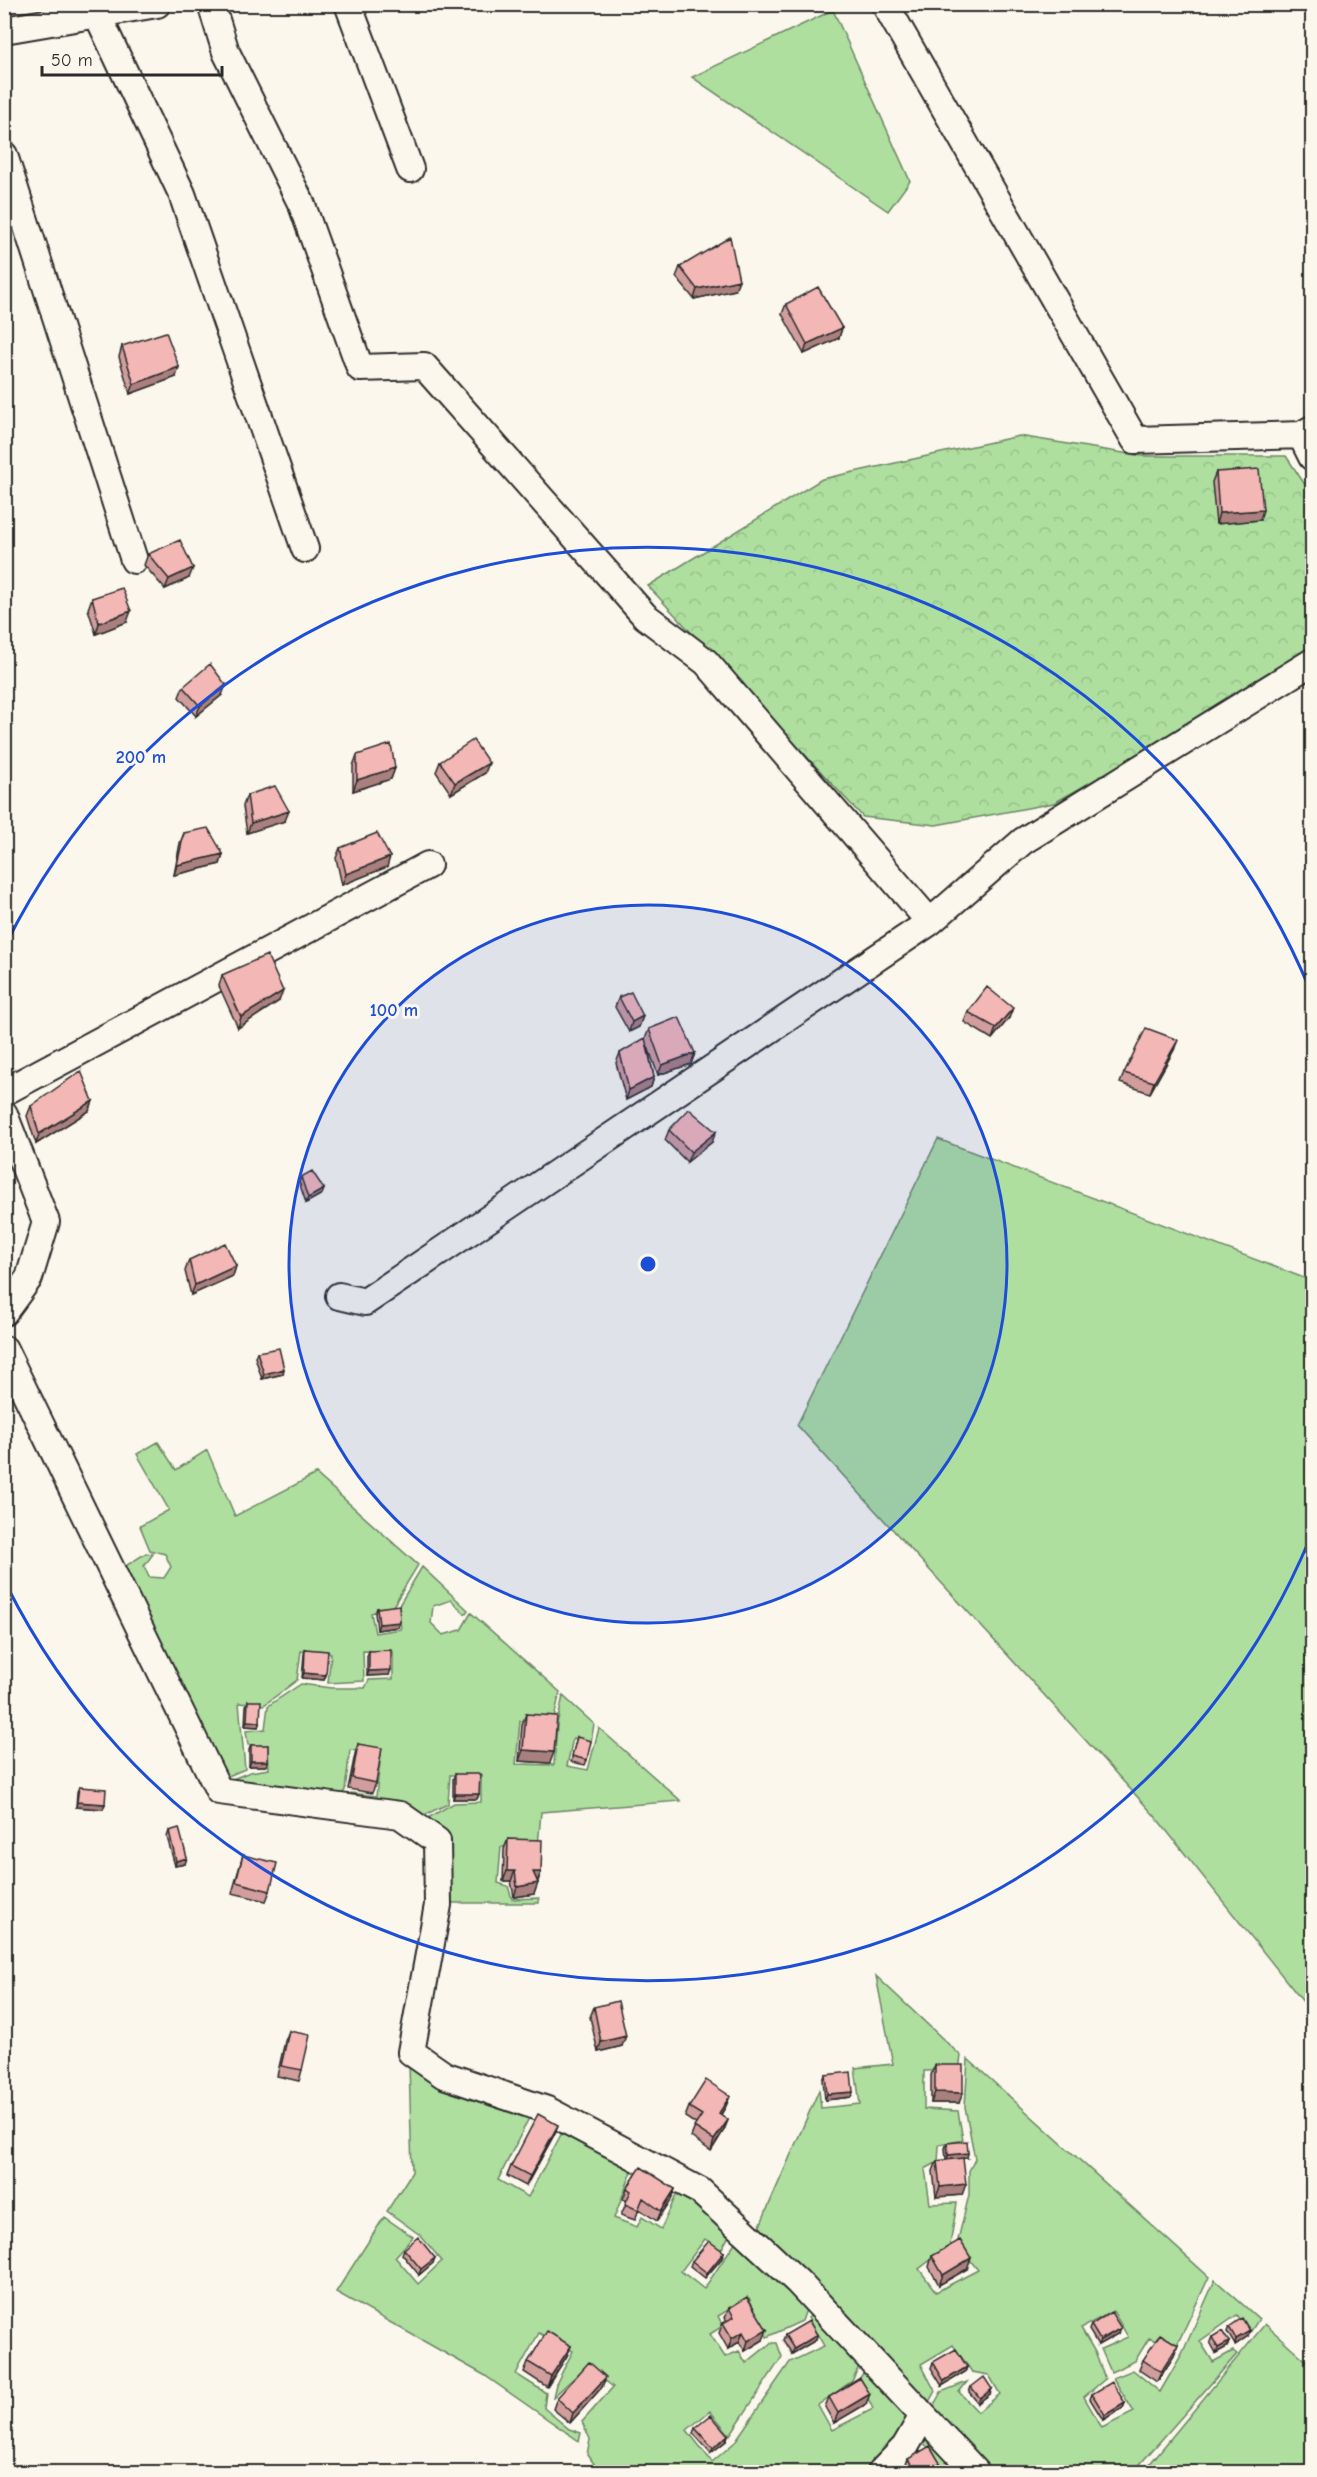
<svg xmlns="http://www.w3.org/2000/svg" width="1317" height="2477" viewBox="0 0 1317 2477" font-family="'Comic Neue',sans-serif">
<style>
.green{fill:#aedf9f;stroke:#6c8565;stroke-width:1.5}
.forest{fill:url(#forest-crowns);stroke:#6c8565;stroke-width:1.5}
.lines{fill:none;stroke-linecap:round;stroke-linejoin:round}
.street-casing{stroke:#2b2b2b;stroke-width:30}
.street{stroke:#fbf7ec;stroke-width:26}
.wall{fill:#d19d9d;stroke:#2b2b2b;stroke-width:1.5}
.shaded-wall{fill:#aa807f;stroke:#2b2b2b;stroke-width:1.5}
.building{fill:#f3b7b6;stroke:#2b2b2b;stroke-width:1.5}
.ring{fill:none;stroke:#1d4ed8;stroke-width:3}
.centre{fill:#1d4ed8;stroke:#fbf7ec;stroke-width:3}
.ring-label{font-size:18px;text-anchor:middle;font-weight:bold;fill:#1d4ed8;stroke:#fbf7ec;stroke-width:6;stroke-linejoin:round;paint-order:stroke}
</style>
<defs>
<pattern id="forest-crowns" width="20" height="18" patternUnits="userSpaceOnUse" patternTransform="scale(1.5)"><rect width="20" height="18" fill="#aedf9f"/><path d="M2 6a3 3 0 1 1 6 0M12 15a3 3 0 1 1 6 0" fill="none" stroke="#96c089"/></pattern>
</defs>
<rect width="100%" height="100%" fill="#fbf7ec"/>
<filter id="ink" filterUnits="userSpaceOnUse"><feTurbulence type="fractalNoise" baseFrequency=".0167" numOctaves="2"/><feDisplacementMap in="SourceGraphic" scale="12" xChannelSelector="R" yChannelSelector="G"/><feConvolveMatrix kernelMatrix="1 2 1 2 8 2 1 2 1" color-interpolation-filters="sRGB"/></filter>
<g filter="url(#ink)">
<path class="green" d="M833 10 910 181 888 211 692 77Z
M938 1139 1312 1281V2013L1154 1815 797 1425Z
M158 1442 176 1470 207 1450 235 1516 316 1474 418 1565 393 1606 371 1613 375 1633 401 1629 398 1607 422 1567 468 1610 465 1614 451 1600 433 1606 431 1623 443 1635 461 1630 471 1613 560 1692 553 1722 520 1721 516 1764 554 1765 557 1724 563 1696 594 1724 591 1742 573 1738 567 1766 588 1770 599 1728 681 1801 541 1812 538 1846 501 1847 498 1883 508 1886 512 1899 539 1898V1903H446L426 1819 454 1803 481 1802V1775H450L448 1804 420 1817 344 1803 351 1793 376 1796 381 1754 350 1750 345 1790 338 1802 225 1782 250 1772 269 1769 268 1745H248L246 1731 265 1729 268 1706 301 1684 331 1688H365L369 1680 393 1679V1652L363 1651 364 1681 328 1683 331 1653 301 1651 297 1680 264 1705 239 1703 245 1769 216 1781 113 1574 146 1553 153 1554 144 1566 149 1577 164 1578 171 1567 165 1554 150 1550 140 1526 169 1510 137 1454Z
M876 1976 961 2056 959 2070 924 2071V2109L958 2111 963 2140 939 2145 938 2162 925 2169 930 2204 957 2203 950 2245 919 2269 936 2292 978 2270 957 2244 969 2195V2171L975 2159 965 2107 968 2059 1209 2277 1175 2349 1149 2338 1135 2361 1111 2372 1101 2349 1128 2337 1113 2311 1081 2328 1095 2352 1105 2379 1084 2397 1102 2428 1134 2412 1113 2378 1133 2370 1160 2392 1182 2354 1215 2280 1259 2319 1251 2331 1237 2315 1200 2341 1213 2362 1233 2351 1237 2354 1133 2472H986L929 2414 941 2392 967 2382 959 2392 978 2412 1000 2394 989 2375 972 2372 953 2345 921 2364 935 2391 924 2411 755 2237 819 2090 821 2108 860 2104 855 2068 893 2064Z
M409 2063 531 2114 498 2180 528 2197 565 2127 634 2166 614 2218 637 2227 642 2217 661 2229 678 2191 703 2203 732 2231 721 2250 705 2239 681 2271 704 2289 738 2238 808 2304 802 2321 767 2337 749 2298 718 2316 723 2326 710 2334 725 2357 739 2351 746 2363 771 2343H777L782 2357 730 2435 710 2411 687 2430 712 2462 734 2443 790 2362 824 2346 808 2318 817 2309 861 2362 852 2381 818 2405 832 2430 873 2409 859 2379 868 2366 916 2420 872 2472H600L587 2454 590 2439 582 2422 613 2387 587 2366 553 2397 556 2384 573 2351 539 2333 516 2374 546 2393 544 2408 569 2429 581 2433 579 2441 484 2375 336 2292 384 2217 413 2237 395 2257 418 2284 442 2261 420 2235 387 2211 412 2172Z
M1265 2324 1312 2366V2472H1143Z
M926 2426 969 2472H938L944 2468 927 2446 915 2438Z"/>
<path class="forest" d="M1019 436 1142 456H1286L1312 495V657L1054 803 936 825 863 817 648 586 822 479Z"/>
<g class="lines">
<g class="street-casing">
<path id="street" d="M211 4 226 52 302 205 360 368 424 366 645 616 706 662 930 922
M348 4 410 169
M885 4 1135 440 1301 435 1312 429
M98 16 182 194 305 549
M4 30 157 4
M4 155 134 560
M1301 435 1312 457
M4 1092 428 865
M4 1114 46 1222 29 1278 4 1312
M339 1296 365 1302 930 922 1023 841 1312 662
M4 1349 219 1791 400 1815 437 1841 438 1905 411 2052 444 2075 547 2110 700 2191 798 2282 976 2472
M881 2472 905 2447 923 2416"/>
</g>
<use href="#street" class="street"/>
</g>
<path class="wall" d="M680 267 735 290 694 299 676 277Z
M786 304 842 328 839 338 804 354 782 314Z
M122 346 176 377 130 394 119 357Z
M1216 472 1260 520 1216 524 1212 482Z
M148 554 189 578 165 589 144 565Z
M92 598 127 622 96 634 88 609Z
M183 687 222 695 196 716 179 697Z
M357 755 395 768 391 779 353 791V766Z
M440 762 485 773 451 794 436 772Z
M247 795 285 821 247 833 243 806Z
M184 833 223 854 220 864 174 875 180 843Z
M340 848 387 867 342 885 336 858Z
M222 975 279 1001 238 1028 219 986Z
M619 997 643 1016 639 1027 629 1032 615 1007Z
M968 1012 1009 1018 992 1039 964 1022Z
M649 1029 695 1053 691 1064 658 1075 647 1044 654 1077 651 1087 626 1100 616 1063 620 1053 645 1039Z
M1174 1050 1150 1093 1120 1083 1124 1073Z
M93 1101 89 1111 36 1144 27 1116 31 1106Z
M669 1130 712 1142 687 1162 665 1140Z
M301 1177 324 1189 322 1194 306 1203 299 1182Z
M189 1260 236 1266 233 1276 191 1295 185 1271Z
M257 1352 283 1374 262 1379 255 1357Z
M377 1608 398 1627 377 1630 375 1613Z
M305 1649 326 1675 324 1680 302 1678 304 1654Z
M369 1651 389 1675 367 1676V1656Z
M248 1701 258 1727 245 1726 246 1706Z
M526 1714 550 1763 519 1761 522 1725Z
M577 1737 587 1760 585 1765 571 1762Z
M358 1744 376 1783 372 1793 348 1789 355 1754Z
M251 1745 268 1761 266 1766H249V1750Z
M455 1774 479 1794 477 1799H453V1779Z
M79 1787 105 1804 103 1809 76 1807 77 1792Z
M169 1831 185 1864 175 1866 167 1837Z
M508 1839 541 1872 534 1894 514 1897 511 1881H503L504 1849Z
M243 1855 270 1891 266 1901 232 1893Z
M594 2007 622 2046 598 2052 590 2017Z
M289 2031 302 2070 299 2081 277 2076 285 2041Z
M935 2065 959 2103H931V2075Z
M825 2075 853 2092 851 2097 825 2100 823 2080Z
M730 2096 726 2106 721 2115 728 2120 724 2130 711 2151 691 2137 696 2124 685 2117 689 2107Z
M558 2125 554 2135 526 2186 507 2176 511 2166Z
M947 2143 967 2158H963L962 2195 936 2197 933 2171 937 2161 946 2160 945 2148Z
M627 2188 675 2189 671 2200 657 2221 639 2209 635 2220 621 2215 627 2201 623 2199Z
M404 2249 433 2263 419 2275 402 2254Z
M724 2252 722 2258 705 2278 690 2266 692 2261Z
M932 2256 967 2269 939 2285 929 2267Z
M729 2308 763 2340 745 2351 739 2342 728 2349 719 2333 723 2323 727 2321 725 2318Z
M1091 2325 1119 2333 1098 2345 1089 2330Z
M1229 2327 1248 2336 1235 2345 1227 2332Z
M785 2335H817L816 2340 792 2354 783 2340Z
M1212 2337 1229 2342 1227 2347 1216 2353 1210 2342Z
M1178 2345 1174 2356 1157 2382 1139 2370 1143 2360Z
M571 2346 567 2356 547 2387 524 2372 528 2362Z
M933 2362 967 2367 965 2372 942 2386 931 2368Z
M602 2387 570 2423 553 2409 557 2398Z
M971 2387 990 2394 978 2403 969 2392Z
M1092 2394 1125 2403 1123 2408 1103 2420 1090 2399Z
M829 2397 866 2404 834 2423 825 2407Z
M695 2428 728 2435 726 2441 711 2453 693 2433Z
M908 2459 938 2468 930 2472H911L906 2464Z"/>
<path class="shaded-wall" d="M739 280 735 290 694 299 697 289Z
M842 328 839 338 804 354 807 344Z
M179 367 176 377 130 394 134 384Z
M1263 510 1260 520 1216 524 1219 513Z
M193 568 189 578 165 589 169 579Z
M131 611 127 622 96 634 99 623Z
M226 685 222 695 196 716 200 706Z
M489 763 485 773 451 794 455 783Z
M395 768 391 779 353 791 357 780Z
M289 811 285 821 247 833 251 823Z
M223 854 220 864 174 875 177 865Z
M390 857 387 867 342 885 346 874Z
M283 991 279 1001 238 1028 241 1017Z
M1013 1008 1009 1018 992 1039 996 1028Z
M643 1016 639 1027 629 1032 632 1022Z
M1178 1040 1174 1050 1150 1093 1154 1082Z
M695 1053 691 1064 658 1075 662 1065Z
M654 1077 651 1087 626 1100 629 1090Z
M93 1101 89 1111 36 1144 39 1134Z
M716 1132 712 1142 687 1162 691 1152Z
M324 1189 322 1194 306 1203 308 1198Z
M236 1266 233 1276 191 1295 195 1285Z
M284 1369 283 1374 262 1379 264 1374Z
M400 1622 398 1627 377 1630 379 1624Z
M391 1670 389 1675 367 1676 369 1671Z
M304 1673 326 1675 324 1680 302 1678Z
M247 1721 260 1722 258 1727 245 1726Z
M523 1750 554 1752 550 1763 519 1761Z
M251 1761H268L266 1766H249Z
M455 1794H479L477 1799H453Z
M77 1802 105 1804 103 1809 76 1807Z
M187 1858 185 1864 175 1866 176 1861Z
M507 1871H515L511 1881H503Z
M533 1872H541L537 1882Z
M538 1883 534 1894 514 1897 517 1887Z
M626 2036 622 2046 598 2052 601 2042Z
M853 2092 851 2097 825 2100 827 2094Z
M935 2092 963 2093 959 2103H931Z
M730 2096 726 2106 715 2124 719 2113Z
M728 2120 724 2130 711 2151 714 2140Z
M558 2125 554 2135 526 2186 530 2176Z
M968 2153 967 2158 947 2160 948 2155Z
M966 2184 962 2195 936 2197 940 2187Z
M675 2189 671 2200 657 2221 661 2211Z
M724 2252 722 2258 705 2278 707 2273Z
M435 2258 433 2263 419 2275 421 2269Z
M971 2258 967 2269 939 2285 943 2275Z
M1121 2328 1119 2333 1098 2345 1100 2340Z
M767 2330 763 2340 745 2351 748 2341Z
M1250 2331 1248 2336 1235 2345 1236 2339Z
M743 2332 739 2342 728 2349 732 2338Z
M817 2335 816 2340 792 2354 794 2349Z
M1229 2342 1227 2347 1216 2353 1218 2348Z
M1178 2345 1174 2356 1157 2382 1161 2372Z
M571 2346 567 2356 547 2387 551 2376Z
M967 2367 965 2372 942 2386 944 2381Z
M606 2377 602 2387 570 2423 573 2413Z
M992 2389 990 2394 978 2403 980 2398Z
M870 2394 866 2404 834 2423 838 2413Z
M1125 2403 1123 2408 1103 2420 1105 2415Z
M728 2435 726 2441 711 2453 713 2448Z
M940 2463 938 2468 930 2472H923Z"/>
<path class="building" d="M730 237 739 280 697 289 680 267Z
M818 287 842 328 807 344 786 304Z
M166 332 179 367 134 384 122 346Z
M1259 469 1263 510 1219 513 1216 472Z
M180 540 193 568 169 579 148 554Z
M122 588 131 611 99 623 92 598Z
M210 664 226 685 200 706 183 687Z
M473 740 489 763 455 783 440 762Z
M391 744 395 768 357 780V755Z
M275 786 289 811 251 823 247 795Z
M208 828 223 854 177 865 184 833Z
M377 833 390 857 346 874 340 848Z
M267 955 283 991 241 1017 222 975Z
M987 987 1013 1008 996 1028 968 1012Z
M631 992 643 1016 632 1022 619 997Z
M679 1017 695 1053 662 1065 649 1029Z
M1146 1028 1178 1040 1154 1082 1124 1073Z
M645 1038 654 1077 629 1090 620 1053Z
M81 1071 93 1101 39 1134 31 1106Z
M689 1109 716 1132 691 1152 669 1130Z
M312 1171 324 1189 308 1198 301 1177Z
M225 1243 236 1266 195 1285 189 1260Z
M279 1348 284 1369 264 1374 257 1352Z
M399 1605 400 1622 379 1624 377 1608Z
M305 1649 328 1651 326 1675 304 1673Z
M391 1650V1670L369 1671V1651Z
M248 1701H261L260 1722 247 1721Z
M526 1714 557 1716 554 1752 523 1750Z
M577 1737 591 1741 587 1760 572 1756Z
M358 1744 382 1748 376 1783 352 1778Z
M251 1745H268V1761H251Z
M455 1774H480L479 1794H455Z
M79 1787 106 1789 105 1804 77 1802Z
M179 1828 187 1858 176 1861 169 1831Z
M508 1839 542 1840 541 1872H533L538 1883 517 1887 515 1871H507Z
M243 1855 277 1863 270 1891 236 1882Z
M618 2001 626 2036 601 2042 594 2007Z
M289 2031 310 2035 302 2070 281 2066Z
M935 2065H963V2093L935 2092Z
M851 2072 853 2092 827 2094 825 2075Z
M706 2080 730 2096 719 2113 728 2120 714 2140 694 2127 702 2115 689 2107Z
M538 2114 558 2125 530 2176 511 2166Z
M967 2141 968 2153 948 2155 947 2143Z
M963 2158 966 2184 940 2187 937 2161Z
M641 2167 675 2189 661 2211 643 2198 638 2210 625 2204 631 2191 627 2188Z
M418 2237 435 2258 421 2269 404 2249Z
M960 2240 971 2258 943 2275 932 2256Z
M709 2241 724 2252 707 2273 692 2261Z
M747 2297 767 2330 748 2341 743 2332 732 2338 723 2323 734 2317 729 2308Z
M1111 2312 1121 2328 1100 2340 1091 2325Z
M1242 2318 1250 2331 1236 2339 1229 2327Z
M809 2321 817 2335 794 2349 785 2335Z
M547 2331 571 2346 551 2376 528 2362Z
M1222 2331 1229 2342 1218 2348 1212 2337Z
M1160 2334 1178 2345 1161 2372 1143 2360Z
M956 2349 967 2367 944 2381 933 2362Z
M589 2362 606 2377 573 2413 557 2398Z
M984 2377 992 2389 980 2398 971 2387Z
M860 2378 870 2394 838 2413 829 2397Z
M1112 2382 1125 2403 1105 2415 1092 2394Z
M711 2415 728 2435 713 2448 695 2428Z
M930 2446 940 2463 923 2472H916L908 2459Z"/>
</g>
<circle cx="648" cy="1264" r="359" fill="#1d4ed8" fill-opacity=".12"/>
<g class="ring">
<circle cx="648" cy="1264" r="359"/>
<path d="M1310 1538A717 717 0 0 1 6 1584M6 944A717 717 0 0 1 1310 990"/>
</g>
<circle cx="648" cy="1264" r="9" class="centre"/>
<g class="ring-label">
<text x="141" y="763">200 m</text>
<text x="394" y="1016">100 m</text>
</g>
<rect width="1317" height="2477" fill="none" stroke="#fbf7ec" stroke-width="24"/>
<rect x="12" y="12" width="1293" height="2453" fill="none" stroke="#2b2b2b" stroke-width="2" filter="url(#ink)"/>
<path d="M42 66v9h180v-9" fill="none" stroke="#2b2b2b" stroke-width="3"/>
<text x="51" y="66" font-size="18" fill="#2b2b2b" stroke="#fbf7ec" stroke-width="4.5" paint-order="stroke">50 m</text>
</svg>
